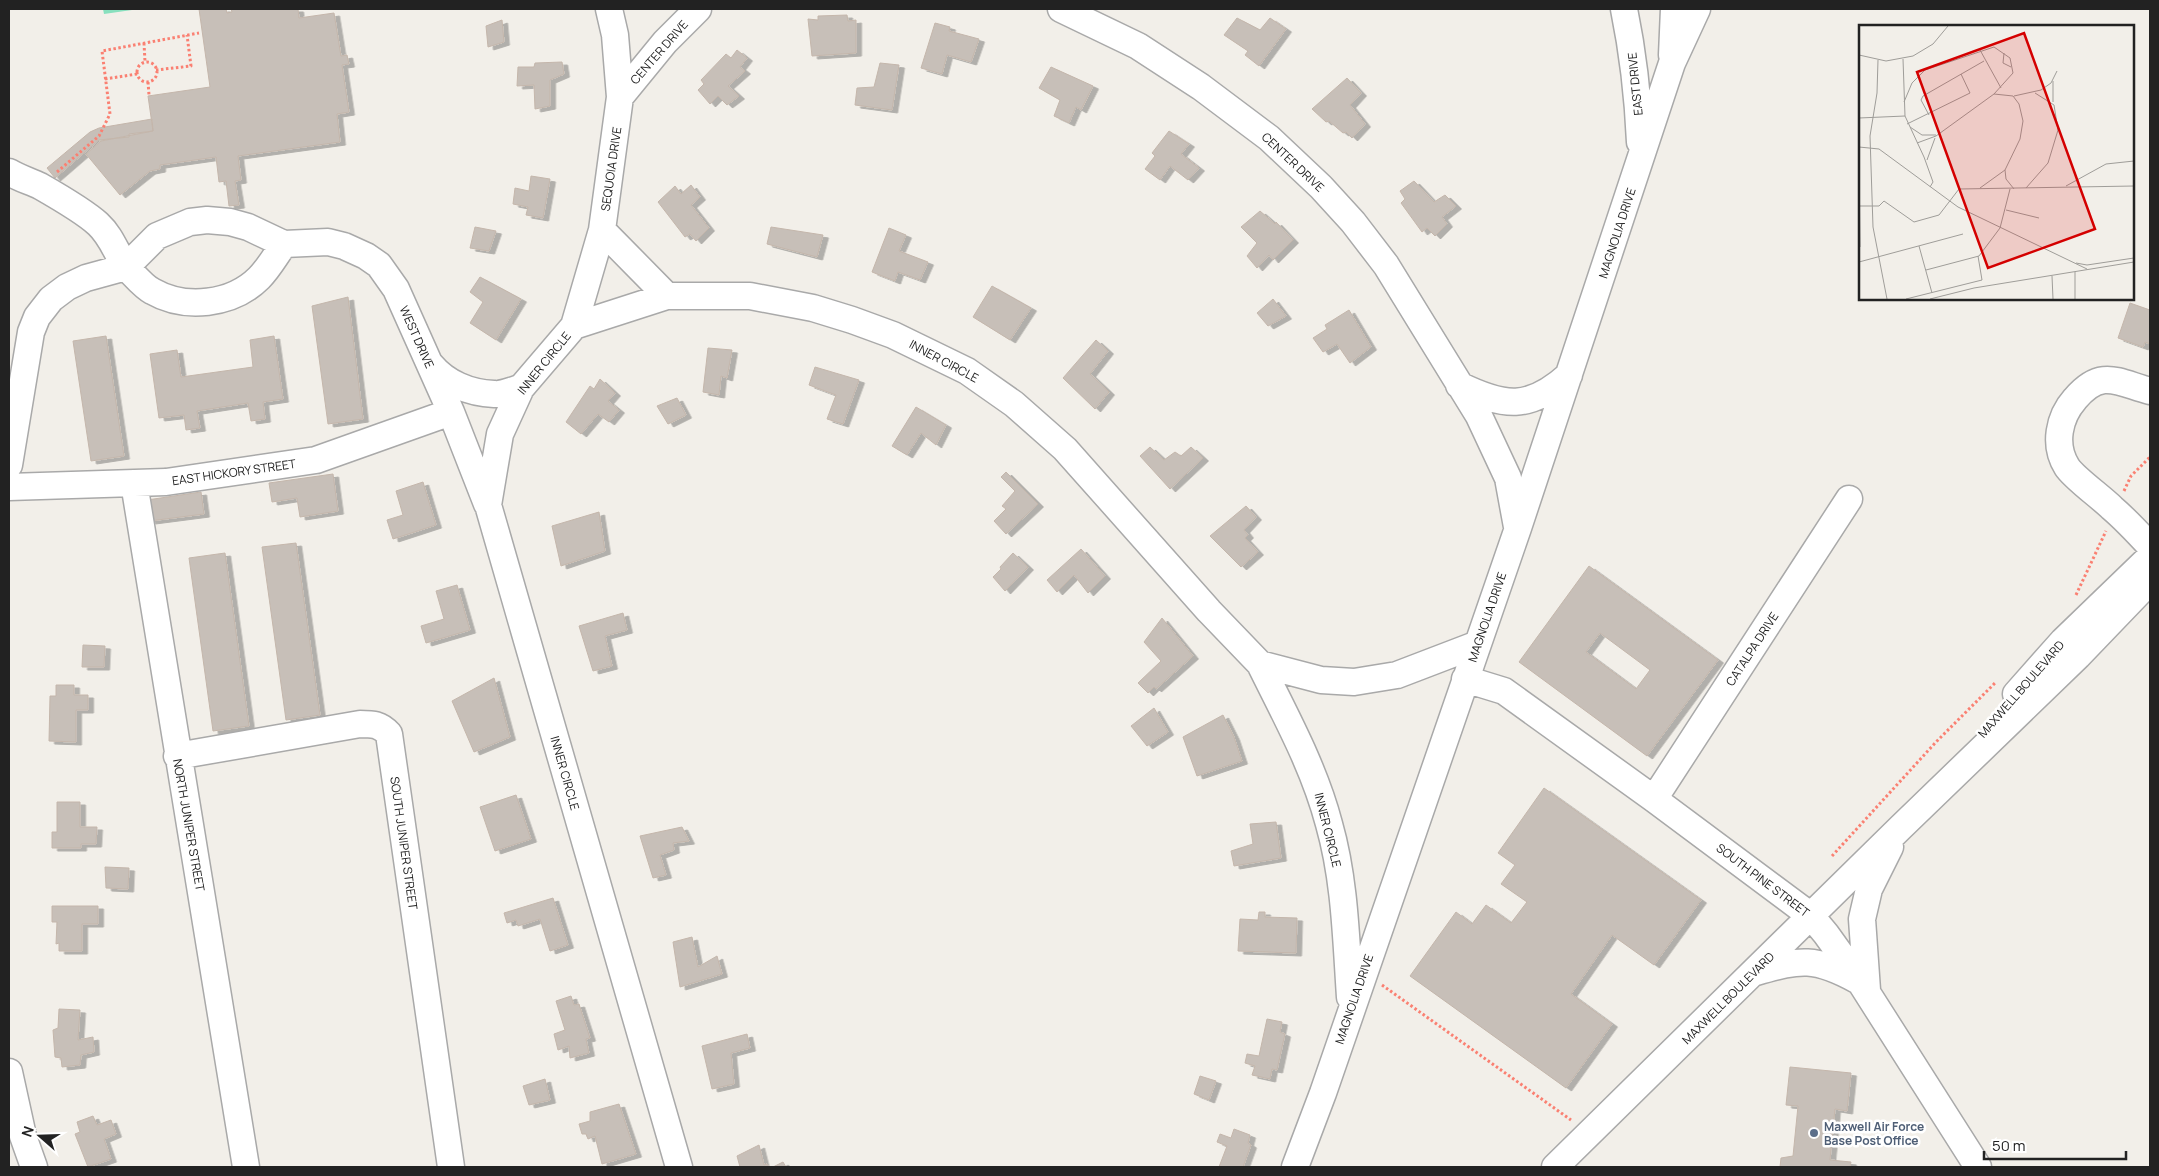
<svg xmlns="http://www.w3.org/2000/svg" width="2159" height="1176" viewBox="0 0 2159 1176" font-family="Manrope,sans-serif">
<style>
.pitch{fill:#88e0be}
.building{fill:#c7bfb8;stroke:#c4b6ab;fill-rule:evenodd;filter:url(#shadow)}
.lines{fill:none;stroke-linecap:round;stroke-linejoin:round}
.minor-casing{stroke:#a9a9a9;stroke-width:29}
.path{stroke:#fa8072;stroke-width:3;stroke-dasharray:2.5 2.5;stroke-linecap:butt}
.minor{stroke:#fff;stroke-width:26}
.service-dot{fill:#5c6f8a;stroke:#fff;stroke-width:2}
.labels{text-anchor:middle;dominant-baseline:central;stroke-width:5;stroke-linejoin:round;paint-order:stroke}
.street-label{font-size:12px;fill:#222;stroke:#fff}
.service-label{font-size:12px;font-weight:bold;fill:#4e5e75;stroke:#fff;text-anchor:start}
.inset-road{fill:none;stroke:#9f9d99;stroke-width:1}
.view{fill:#d40000;fill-opacity:0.15;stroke:#d40000;stroke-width:2.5}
.inset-edge{fill:none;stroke:#222;stroke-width:2.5}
</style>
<defs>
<filter id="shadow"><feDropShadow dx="5.5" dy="3" stdDeviation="0" flood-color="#0004"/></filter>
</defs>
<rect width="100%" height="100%" fill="#f2efe9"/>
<path class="pitch" d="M103 9H139L104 14Z"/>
<path class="building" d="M199 9H226L227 13 232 12 231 9H298L299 18 334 13 341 56 347 55 349 64 342 65 349 112 337 114 340 142 238 156 241 180 235 181 239 205 229 206 226 181 219 182 216 157 160 165V169L150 171 120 195 86 154 101 141 153 131 148 96 210 87Z
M847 15 848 21 856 20V53L812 56 808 19 818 20V16Z
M1237 18 1260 30 1270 18 1286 29 1259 66 1245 55 1248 51 1224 35Z
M502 20 504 42 488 47 486 26Z
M935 23 950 27 949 31 979 39 971 62 947 55 942 74 921 68Z
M737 50 747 58 740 67 745 71 728 86 739 96 727 105 718 96 710 104 698 90 704 84 701 80 726 54 731 58Z
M562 62 564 74 550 80V106L535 109 534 85 517 86 518 67H534L535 63Z
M880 63 899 65 892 110 855 105 857 88 874 87Z
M1051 67 1093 86 1081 110 1076 107 1069 123 1054 116 1060 100 1039 88Z
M1347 78 1361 93 1350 105 1365 124 1352 138 1346 132 1343 133 1329 121 1326 122 1312 109Z
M152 119 153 131 129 134V137L99 140 55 178 47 168 90 132 99 128Z
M1169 131 1189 144 1181 154 1199 168 1188 180 1170 166 1160 180 1145 169 1155 156 1152 153Z
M531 176 550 179 543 218 526 215 528 207 513 204 515 188 529 191Z
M1414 181 1434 202 1445 195 1456 206 1442 217 1447 224 1435 236 1427 228 1422 232 1401 203 1405 199 1400 191Z
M691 185 700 197 691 205 709 228 696 241 690 234 685 237 658 202 675 186 681 194Z
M1260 211 1275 224 1276 222 1293 240 1273 260 1269 255 1257 268 1247 256 1257 243 1241 227Z
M475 227 496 231 489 251 470 248Z
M771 227 823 235 817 257 767 244Z
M889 228 906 235 899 251 928 262 920 280 898 272 895 281 872 272Z
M480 277 521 299 496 340 470 323 483 302 470 292Z
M992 286 1031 308 1010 340 973 317Z
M348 297 363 419 328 424 312 306Z
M1273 299 1286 316 1268 326 1257 313Z
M2130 303 2150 310V344L2145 342 2143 347 2118 338Z
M1349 310 1371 347 1350 363 1337 344 1323 352 1313 338 1327 329 1325 325Z
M106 336 124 456 91 461 73 341Z
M274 336 283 399 263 402 265 419 251 421 248 403 197 411 200 428 186 430 184 415 159 418 150 354 177 350 181 377 253 367 250 340Z
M1096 340 1108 351 1090 374 1109 392 1095 409 1063 378Z
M708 348 732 350 727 378 721 376 719 395 703 392Z
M815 367 859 380 843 424 827 419 836 395 809 385Z
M600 379 615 393 608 401 619 410 609 422 598 414 581 434 566 422 590 386 594 389Z
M677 398 686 415 668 424 657 406Z
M916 407 946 425 936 445 921 433 907 455 892 446Z
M1150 447 1164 460 1175 452 1181 456 1191 447 1203 458 1170 489 1140 456Z
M1006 472 1038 504 1006 534 994 521 1006 509 1002 506 1015 491 1001 477Z
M333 474 338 511 300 517 297 498 272 502 269 483Z
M423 482 436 525 393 539 387 520 403 515 396 491Z
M201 492 204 514 150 521 147 500Z
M1246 506 1256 517 1244 530 1248 535 1245 538 1258 552 1241 567 1210 536Z
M599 512 605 551 561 566 552 526Z
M296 543 320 715 286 720 262 547Z
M1081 549 1105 576 1088 593 1074 575 1057 592 1047 580Z
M225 553 249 726 213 731 189 558Z
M1013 553 1028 567 1005 591 993 577 1001 569 1000 567Z
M1589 566 1718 660 1647 756 1519 662ZM1600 633 1650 670 1636 689 1586 652Z
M457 585 470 630 426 643 421 626 444 619 436 591Z
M623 613 627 630 605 636 612 666 593 671 579 626Z
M1162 618 1193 656 1156 689 1154 687 1148 693 1138 683 1161 661 1144 642Z
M83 645 105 646 104 667H82Z
M494 678 510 737 474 752 452 701Z
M56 685H74V695H88V710H76V742L49 741 50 696H56Z
M1154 708 1168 732 1147 746 1131 726Z
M1223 715 1234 737 1242 761 1197 776 1183 737Z
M1544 788 1701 900 1654 965 1612 935 1571 994 1612 1024 1566 1088 1410 976 1456 912 1472 924 1486 905 1511 923 1527 902 1501 884 1515 865 1498 853Z
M516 795 531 839 495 851 480 807Z
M57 802H80V827H97L96 844H81V848H52V832H57Z
M1276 822 1281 858 1234 866 1231 851 1253 844 1250 824Z
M682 827 689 841 673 843 674 850 660 855 666 875 653 878 640 836Z
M105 867 129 868 128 889 106 888Z
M553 898 568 945 550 951 540 919 518 926 516 920 507 923 504 913Z
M52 906H98V924H82V951H59V943L56 944 57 922H52Z
M1259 912H1265V917L1297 918 1296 953 1238 951 1240 919 1258 920Z
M692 937 698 967 717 956 722 974 680 987 673 942Z
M571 996 574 1005 579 1004 590 1038 586 1039 589 1053 570 1058 569 1046 558 1050 554 1034 565 1030 556 1001Z
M59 1009 80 1010 78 1040 93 1037 94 1052 81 1055 80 1065 62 1067 61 1058 55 1057 53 1030 58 1028Z
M1267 1019 1282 1022 1280 1032 1285 1034 1277 1070 1272 1069 1270 1079 1252 1075 1255 1066 1245 1063 1247 1054 1259 1056Z
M747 1034 750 1048 731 1053 734 1084 712 1089 702 1046Z
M1790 1067 1851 1073 1847 1111 1835 1109 1830 1160 1851 1162 1850 1167H1780L1781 1158 1793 1156 1798 1106 1786 1105Z
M1200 1076 1216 1081 1209 1100 1194 1094Z
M545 1079 550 1100 529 1105 523 1086Z
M619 1104 636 1154 602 1164 595 1136 588 1139 586 1134H582L579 1124 590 1121V1112Z
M93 1116 97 1125 111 1120 116 1134 104 1139 111 1159 88 1167 75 1134 80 1132 77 1122Z
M1234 1129 1250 1135 1248 1143 1251 1145 1243 1167H1219L1227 1146 1217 1142 1220 1134 1231 1138Z
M759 1145 764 1165 767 1164 769 1167H740L737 1156Z
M783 1162 786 1167H773Z"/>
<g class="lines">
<g class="minor-casing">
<path id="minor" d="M1061 9 1138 46 1201 87 1269 138 1321 187 1353 222 1386 265 1479 416 1508 478 1517 527
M1624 9C1633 53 1638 97 1640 142
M1672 55 1674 9
M620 97 665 42 698 9
M9 172C19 178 29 181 40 186 54 194 86 213 98 224 113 238 116 254 127 268 134 275 144 287 152 291 185 310 232 305 259 278 269 268 276 255 284 244
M602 230 667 296
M574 326 602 230 620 97 615 35 609 9
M431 365C446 383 469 393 494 394 502 395 512 390 521 388
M1459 385C1504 407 1529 411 1569 375
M2150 391C2117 382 2101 368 2075 399 2059 417 2053 445 2067 467 2074 478 2101 497 2112 508 2126 520 2138 533 2150 546
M9 465 31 332 37 317 51 299 67 287 86 278 126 267 157 236 190 222 207 220 230 222 248 227 284 244 328 242 344 246 366 256 379 265 396 289 451 412 487 504
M134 483 246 1167
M9 487 166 482 316 460 451 412
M1260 664C1286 717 1314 767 1329 824 1345 880 1346 939 1350 997
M1465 679 1504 691 1654 799 1811 916 1826 934 1859 980 1978 1167
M2016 694 2063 641 2150 557
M177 756 360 724C373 724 380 724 389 734L451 1167
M1654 799 1849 499
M1756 972C1801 959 1815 957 1857 980
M1867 990 1862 919 1869 889 1890 847
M9 1072 23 1136 34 1167
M679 1167 488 505 500 434 521 388 574 326 667 296H750L813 308 852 320 893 335 967 371 1014 404 1065 449 1209 611 1260 664 1321 680 1354 682 1397 675 1478 644
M1295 1167 1323 1093 1518 528 1672 63 1697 9
M1555 1167 1900 828 2078 656 2150 581"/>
</g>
<path class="path" d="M144 43 145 62
M137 72a10 10 0 1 1 20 0a10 10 0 1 1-20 0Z
M156 70 191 66 187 35
M105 79 137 74
M148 82 149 95
M57 172 99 136 110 114 102 51 199 33
M2124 491 2131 476 2150 457
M2076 595 2106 531
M1832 856 1936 742 1996 682
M1382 985 1571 1120"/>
<use href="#minor" class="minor"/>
</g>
<circle class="service-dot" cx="1814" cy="1133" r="5"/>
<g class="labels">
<g class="street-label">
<text transform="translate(659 52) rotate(-49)">CENTER DRIVE</text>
<text transform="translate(1635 84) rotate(-96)">EAST DRIVE</text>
<text transform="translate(1293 162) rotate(43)">CENTER DRIVE</text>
<text transform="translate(611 169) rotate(-82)">SEQUOIA DRIVE</text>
<text transform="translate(1617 233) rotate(-72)">MAGNOLIA DRIVE</text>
<text transform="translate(417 337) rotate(66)">WEST DRIVE</text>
<text transform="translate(944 361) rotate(28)">INNER CIRCLE</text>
<text transform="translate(544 363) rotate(-51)">INNER CIRCLE</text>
<text transform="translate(234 472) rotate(-8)">EAST HICKORY STREET</text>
<text transform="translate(1487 617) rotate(-71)">MAGNOLIA DRIVE</text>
<text transform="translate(1752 649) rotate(-57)">CATALPA DRIVE</text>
<text transform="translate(2021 689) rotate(-49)">MAXWELL BOULEVARD</text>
<text transform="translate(565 773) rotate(74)">INNER CIRCLE</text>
<text transform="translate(189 825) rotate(80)">NORTH JUNIPER STREET</text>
<text transform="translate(1328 830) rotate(76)">INNER CIRCLE</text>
<text transform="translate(404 843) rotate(82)">SOUTH JUNIPER STREET</text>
<text transform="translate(1763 880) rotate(37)">SOUTH PINE STREET</text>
<text transform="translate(1728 998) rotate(-45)">MAXWELL BOULEVARD</text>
<text transform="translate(1354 999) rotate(-71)">MAGNOLIA DRIVE</text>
</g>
<g class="service-label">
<text x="1824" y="1126">Maxwell Air Force<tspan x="1824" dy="14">Base Post Office</tspan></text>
</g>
</g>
<g transform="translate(1859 25)">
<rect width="275" height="275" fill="#f2efe9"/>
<path class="inset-road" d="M121 25 142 63M145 28 144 38 152 42M0 30 27 36 54 31 74 19 89 1M44 34 46 91 65 132 74 157 71 162M19 35 18 68 11 111 14 202 28 274M194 56V77M155 71 182 65 192 58 198 46M45 77 53 58 66 45 135 22 151 33 154 48 135 69M70 90 62 75 64 71 125 36M0 93 46 91M48 99 111 68 102 49M51 102 63 110H77M58 118 77 111 135 69 154 71 160 79 164 96 161 114 146 145 147 154 155 164M0 122 20 124 99 182 228 244M68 135 76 113M0 140 1 222M207 161 247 139 275 136M121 163 146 145M167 163 189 138 199 105 195 80 176 68M0 181H20L25 176 55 197 80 190 100 164 275 161M147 185 180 193M60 221 73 268M0 237 104 209M217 238 228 240 275 233M67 245 120 231 141 203 151 164M216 247V274M193 251 194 274M47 274 123 255 119 231M71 274 115 263 275 237"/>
<path class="view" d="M165 8 236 204 129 243 58 47Z"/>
<rect width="275" height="275" class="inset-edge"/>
</g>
<rect width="2159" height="1176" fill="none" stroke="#222222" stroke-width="20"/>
<g transform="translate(40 1136) rotate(290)" stroke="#ffffff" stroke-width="4" paint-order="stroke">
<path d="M0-4L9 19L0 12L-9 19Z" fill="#222222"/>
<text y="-8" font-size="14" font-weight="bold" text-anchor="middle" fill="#222222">N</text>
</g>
<path d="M1984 1151v8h142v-8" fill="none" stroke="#222222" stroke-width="2.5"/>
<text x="1992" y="1151" font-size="15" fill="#222222" stroke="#ffffff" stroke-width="4" paint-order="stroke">50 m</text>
</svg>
